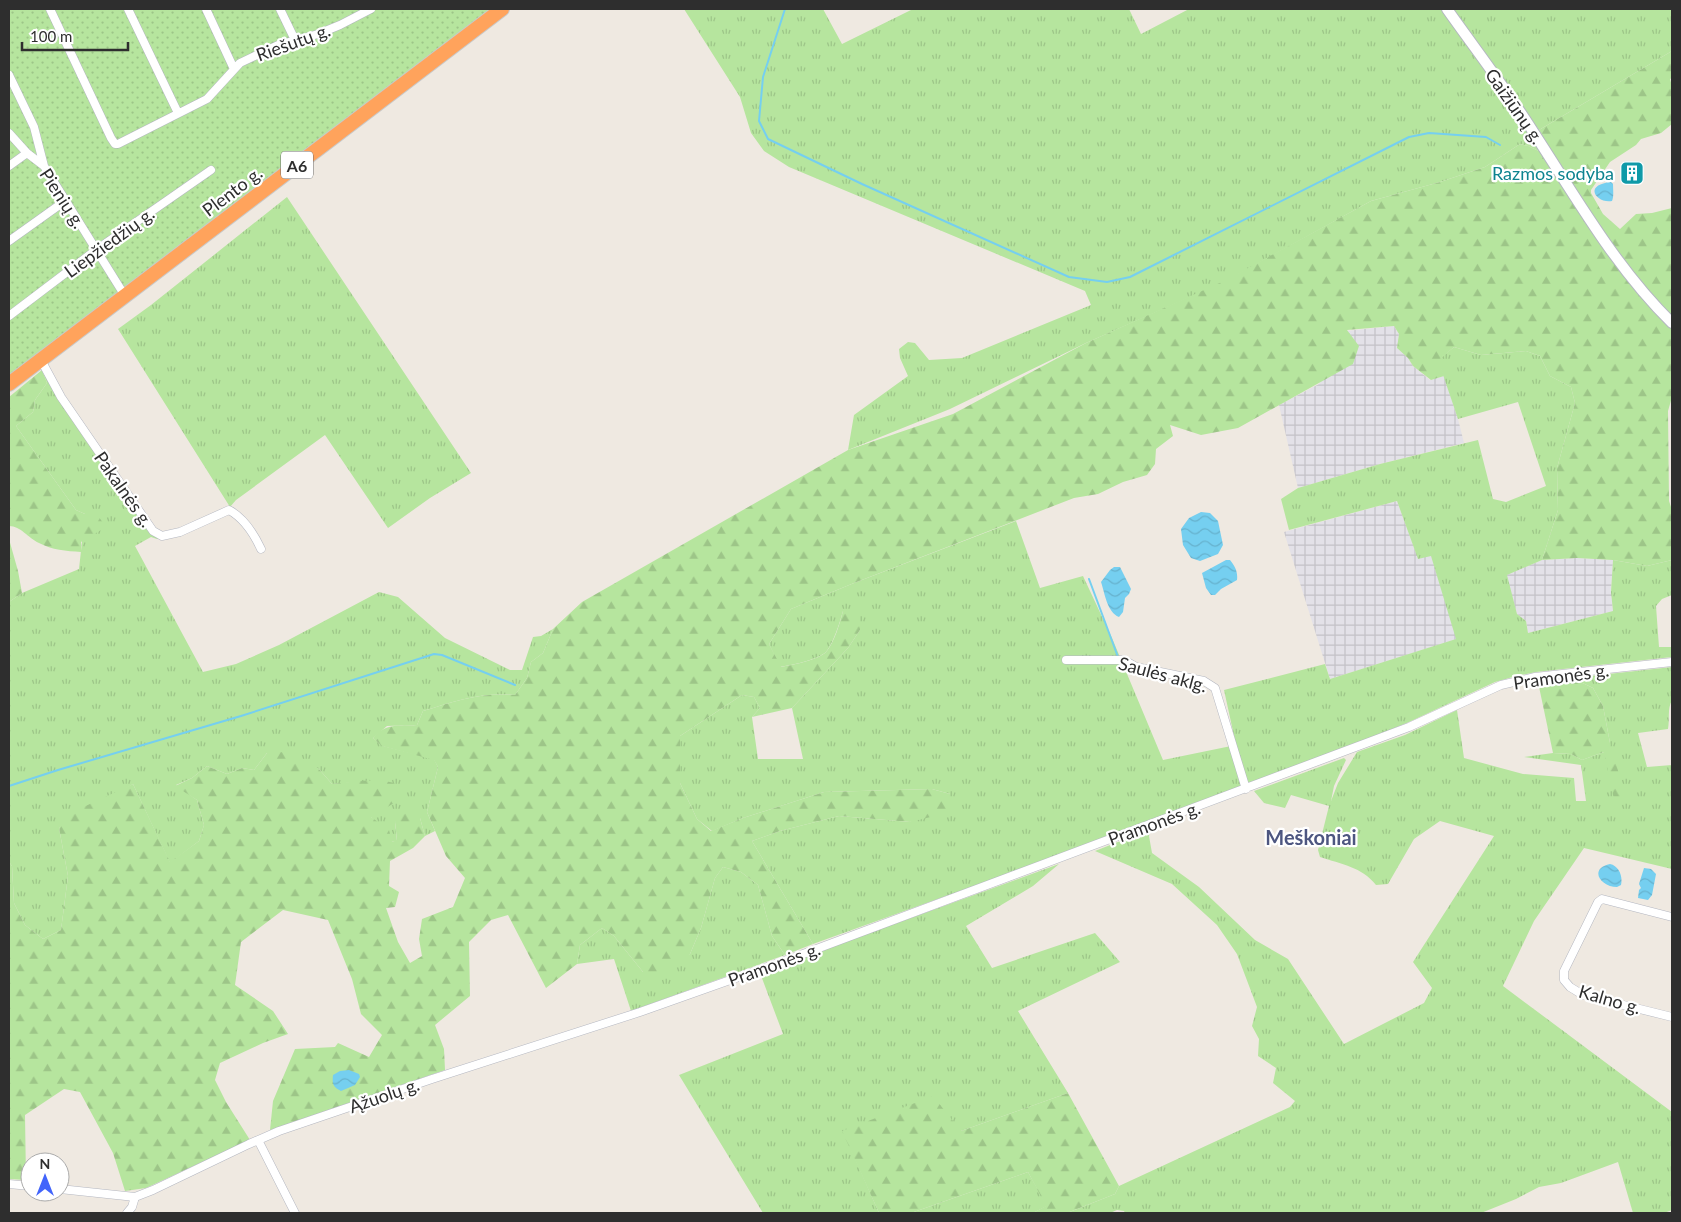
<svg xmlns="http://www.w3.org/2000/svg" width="1681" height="1222" viewBox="0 0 1681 1222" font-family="Lato,sans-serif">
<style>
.industrial{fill:url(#industrial-grid)}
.grass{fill:url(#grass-tufts)}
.forest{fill:url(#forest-firs)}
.park{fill:url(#park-dots)}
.water{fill:url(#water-waves)}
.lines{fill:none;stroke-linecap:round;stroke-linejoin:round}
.stream{stroke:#75cff0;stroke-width:2}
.street-casing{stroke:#b4b7c1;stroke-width:9}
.secondary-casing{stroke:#b4b7c1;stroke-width:12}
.highway-casing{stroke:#c9c9c9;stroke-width:16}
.street{stroke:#fff;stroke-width:8}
.secondary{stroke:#fff;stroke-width:10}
.highway{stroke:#ffa35c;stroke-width:14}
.labels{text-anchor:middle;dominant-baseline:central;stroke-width:4.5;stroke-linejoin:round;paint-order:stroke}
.shield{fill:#fff;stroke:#6d6d6d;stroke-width:1}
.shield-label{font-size:16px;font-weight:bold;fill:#2e2e2e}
.street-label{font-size:18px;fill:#2e2e2e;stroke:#fff}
.culture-label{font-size:18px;fill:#0d838f;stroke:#fff;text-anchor:end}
.quarter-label{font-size:20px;font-weight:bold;fill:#4d5680;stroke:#fff}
</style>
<defs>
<pattern id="industrial-grid" width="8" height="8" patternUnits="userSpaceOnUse" patternTransform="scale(1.25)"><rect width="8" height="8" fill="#e3e1e8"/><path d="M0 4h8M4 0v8" fill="none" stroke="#c3c1c7"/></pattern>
<pattern id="grass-tufts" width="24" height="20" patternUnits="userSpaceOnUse" patternTransform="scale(1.25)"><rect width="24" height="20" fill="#b6e59e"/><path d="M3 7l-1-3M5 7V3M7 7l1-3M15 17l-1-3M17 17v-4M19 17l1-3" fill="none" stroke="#9dc588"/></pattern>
<pattern id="forest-firs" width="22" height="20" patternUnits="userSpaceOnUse" patternTransform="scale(1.25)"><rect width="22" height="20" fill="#b6e59e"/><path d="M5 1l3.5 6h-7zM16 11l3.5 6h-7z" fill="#9dc588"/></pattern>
<pattern id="park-dots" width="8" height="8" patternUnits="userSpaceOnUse" patternTransform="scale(1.25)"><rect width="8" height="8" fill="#b6e59e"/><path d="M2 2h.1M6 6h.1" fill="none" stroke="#9dc588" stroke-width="1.8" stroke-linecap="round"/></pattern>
<pattern id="water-waves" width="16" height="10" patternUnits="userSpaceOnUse" patternTransform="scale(1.25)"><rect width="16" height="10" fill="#75cff0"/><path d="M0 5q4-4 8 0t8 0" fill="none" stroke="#66b2ce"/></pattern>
</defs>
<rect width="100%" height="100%" fill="#efe9e1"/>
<path class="industrial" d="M1394 326 1399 334 1397 348 1408 358 1413 366 1430 380 1444 376 1458 419 1464 443 1380 464 1298 488 1279 405 1319 384 1346 331Z
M1397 501 1418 558 1431 555 1457 639 1330 679 1284 532Z
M1577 558 1613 560 1611 592 1613 611 1528 633 1526 621 1517 614 1506 575 1542 560Z"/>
<path class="grass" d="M684 9H823L842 44 913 9H1129L1141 34 1189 9H1442L1528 130 1541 152 1528 146 1520 144 1485 167 1440 182 1371 201 1224 282 1086 343 950 409 848 450 854 415 908 376 900 358 899 349 908 342 915 343 929 360 962 358 1091 305 1085 291 789 167 764 151 751 133 740 97Z
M1451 9H1672V51L1539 130Z
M287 197 471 473 430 498 388 528 325 435 236 500 230 507 118 329 151 305Z
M1454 347 1481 355 1526 351 1540 356 1550 376 1571 387 1575 403 1557 468 1558 510 1542 560 1507 575 1517 614 1526 621 1528 633 1613 611 1611 592 1613 560 1647 566 1672 560V595L1662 599 1656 606 1659 647H1672V657L1536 672 1516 676 1495 682 1409 722 1368 739 1029 866 813 944 752 841 780 831 839 816 910 822 950 794 932 789 824 792 743 818 712 831 697 819 680 783V736L742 695 754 697 760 708 752 717 758 759H803L792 708 848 648 860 630 843 611C840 622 833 644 826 652 817 660 792 665 780 667L769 644 791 609 854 583 1016 521 1040 588 1083 576 1112 638 1163 760 1236 745 1224 690 1325 664 1330 679 1456 639 1431 556 1418 559 1397 501 1289 530 1281 499 1298 488 1380 464 1478 440 1493 499 1506 502 1546 486 1518 402 1458 419 1438 360Z
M42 370H47L153 531 162 536 157 539 151 537 135 546 203 672 236 664 279 645 379 592 398 597 445 638 510 670H522L533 637 541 636 553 629 543 653 531 662 527 678 515 695C481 692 455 701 423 711L417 725 387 726 373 738 383 746 434 759 438 767 427 812 435 831 425 836 420 818 395 822 397 841 391 842 371 817 372 781 332 784 319 769 267 753 254 770 242 768 227 774 207 766 192 778 176 785 197 800 204 825 199 841 170 863 133 784 59 828 68 876 61 930 43 939 25 925 14 903 12 866 9 862V602L22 593 79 569 85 514 76 510 16 426 33 412 35 400 47 383Z
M1672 667V700C1667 709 1670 719 1668 729L1638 733 1647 767 1672 765V869L1584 848 1534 921 1503 986 1672 1112V1210L1664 1213H1633L1618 1162 1561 1183 1539 1187 1516 1199 1481 1213H1125L1124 1211 1117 1210 1110 1213H1067L1115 1194 1119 1186 1290 1107 1295 1101 1273 1083 1276 1068 1258 1056 1259 1039 1252 1026 1257 1007 1237 954 1217 925 1172 884 1095 851 1151 829 1149 836 1152 853 1199 887 1255 940 1288 959 1344 1044 1424 1003 1432 988 1413 962 1494 836 1440 821 1414 839 1388 884 1376 885C1362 867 1341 864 1320 857L1318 850 1329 806 1291 795 1285 808 1264 803 1254 791 1344 758 1346 760 1334 786 1331 801 1338 783 1357 752 1405 735 1457 710 1464 758 1523 774 1574 778 1576 801H1586L1581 765 1524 757 1553 753 1571 754 1582 760 1604 752 1610 743 1603 706 1593 688 1572 678Z
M1059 864 1033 886 966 926 992 968 1095 933 1120 962 1018 1011 1068 1093 961 1131H843L879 1213H763L679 1075 783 1034 760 973Z
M723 867 741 872 758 885 772 936 785 955 631 1011 614 959 577 964 580 945 602 928 614 936 643 972 690 954 701 928 715 878Z
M1028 1172 1047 1206 1033 1213H911Z"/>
<path class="forest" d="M1672 51V78L1670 79 1672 86V124L1661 133 1641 139 1636 145 1610 162 1591 190V193L1603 214 1620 229 1636 214 1652 213 1672 208V397L1668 411 1669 501 1672 510V560L1647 566 1613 560 1577 558 1542 560 1558 510 1557 468 1575 403 1571 387 1550 376 1540 356 1526 351 1481 355 1454 347 1439 360 1444 376 1431 380 1413 366 1408 358 1397 348 1399 334 1394 326 1347 330 1359 346 1353 364 1238 428 1201 435 1170 425 1173 436 1156 449 1155 464 1147 475 1123 482 1098 494 1074 498 854 583 791 609 769 644 781 667C792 665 818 660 826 652 834 643 840 623 843 611L860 612V630L848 648 792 708 752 717 760 708 754 697 742 695 680 736V783L697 819 711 831 743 818 824 792 932 789 950 794 947 813 910 822 839 816 780 831 752 841 813 944 785 955 772 936 758 885 741 872 723 867 715 878 701 928 690 954 656 981 643 972 614 936 602 928 580 945 577 964 546 988 508 915 491 920 469 942 470 996 435 1025 444 1049 445 1070 270 1130 273 1101 295 1049 335 1047 338 1043 369 1057 382 1035 361 1014 352 979 328 920 283 910 241 942 235 985 273 1011 288 1034 263 1043 220 1063 215 1080 226 1102 250 1140 146 1188 125 1191 113 1153 80 1092 64 1089 25 1115 26 1180 9 1179V862L12 866 14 903 25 925 43 939 61 930 68 876 59 828 77 810 133 784 170 862 199 841 204 825 197 800 175 786 192 778 207 766 227 774 242 768 254 770 267 753 283 752 319 769 332 784C353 782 374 778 394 783L399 793 394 803 371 817 389 830 392 842 397 840 395 822 410 808 420 818 425 836 413 848 390 861 389 886 399 892 395 907 386 908 398 942 410 963 422 956 419 939 422 919 453 907 465 878 446 856 427 812 438 767 434 760 382 746 373 738C385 723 399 726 417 725L423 711C455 701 481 692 515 695L527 678 531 662 543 653 553 629 582 602 848 450 953 414 1086 343 1224 281 1371 201 1440 182 1485 167 1520 144 1528 146 1541 152 1546 142 1539 130Z
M42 370 47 383 35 400 33 412 16 426 76 510 85 514 96 513 106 527 81 542V552C66 551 52 550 39 543 28 538 21 526 9 526V397Z
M9 539 18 571 22 593 9 602Z
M1572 678 1593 688 1603 706 1610 743 1626 798 1620 803 1613 795 1604 752 1582 760 1571 754 1553 753 1538 682Z
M1068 1093 1119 1186 1115 1194 1067 1213H1033L1046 1206 1028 1172 911 1213H879L842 1131 933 1096 961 1131Z"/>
<path class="park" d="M9 9H493L9 378Z"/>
<path class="water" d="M1611 182 1613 184C1613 190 1614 196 1612 201 1597 204 1582 185 1611 182Z
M1201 512 1210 513 1218 521 1223 545 1218 554 1200 561 1191 558 1183 545 1181 529 1189 518Z
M1226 560H1230C1235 566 1238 572 1237 580L1221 589 1215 595H1211L1206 588 1202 573Z
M1114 567H1120L1131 589 1129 594 1125 598 1123 612 1119 617C1107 612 1105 594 1101 582L1110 570Z
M1610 864C1619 866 1623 876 1621 885L1617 887C1601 887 1588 869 1610 864Z
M1644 868 1651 869 1656 874 1652 895 1648 900 1638 898 1639 890 1641 888 1639 884Z
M349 1070 359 1074 360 1077 355 1085 341 1091C333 1087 332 1084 333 1075L340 1071Z"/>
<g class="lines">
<path class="stream" d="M785 9 763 77 759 121 768 139 862 184 1069 277 1107 282 1130 277 1409 137 1429 133 1486 137 1500 145
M1089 579 1118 657
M1120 663 1123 667 1138 672 1139 676
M9 786 58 770 241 716 434 654 442 655 515 685"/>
<g class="street-casing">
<path id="street" d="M50 9 111 138 115 144H118L207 99 240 63 278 45 318 34 340 25 371 9
M128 9 178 113
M206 9 234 69
M280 9 295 40
M9 75 34 127 44 166
M9 133 27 153 44 166 125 296
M9 166 27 153
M9 241 65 201
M9 316 96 250 211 170
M41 360 61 397 153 531 162 536 180 532 229 510C244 518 254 534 261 549
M1066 660H1124L1136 667 1204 681 1215 688 1246 789
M1672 917 1602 899 1598 902 1564 971V980L1570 987 1583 995 1672 1017
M258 1140 295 1213
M9 1184 30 1186
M60 1189 135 1197 153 1190 249 1144 279 1131 432 1079 640 1012 795 957 1409 727 1501 685 1535 677 1672 662
M127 1213 132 1207 135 1197"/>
</g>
<g class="secondary-casing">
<path id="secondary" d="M1447 9C1476 50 1507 90 1534 133 1577 199 1616 268 1672 323"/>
</g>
<g class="highway-casing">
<path id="highway" d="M9 384 502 9"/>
</g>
<use href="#street" class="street"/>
<use href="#secondary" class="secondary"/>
<use href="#highway" class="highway"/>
</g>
<defs>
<g id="building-square" transform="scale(1.25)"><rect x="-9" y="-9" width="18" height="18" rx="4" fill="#0f9aa8" stroke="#fff"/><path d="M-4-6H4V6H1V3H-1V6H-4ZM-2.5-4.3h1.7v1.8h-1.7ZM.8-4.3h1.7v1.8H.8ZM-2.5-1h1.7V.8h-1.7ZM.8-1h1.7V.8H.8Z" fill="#fff"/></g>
</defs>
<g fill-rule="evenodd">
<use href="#building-square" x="1632" y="173"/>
</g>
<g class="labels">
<rect class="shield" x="281" y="151.5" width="32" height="27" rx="4"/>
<g class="shield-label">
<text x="297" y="165">A6</text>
</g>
<g class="street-label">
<text transform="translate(293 42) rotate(-20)">Riešutų g.</text>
<text transform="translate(1515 106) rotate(55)">Gaižiūnų g.</text>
<text transform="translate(232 191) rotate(-37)">Plento g.</text>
<text transform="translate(63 198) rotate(57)">Pienių g.</text>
<text transform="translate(109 242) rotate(-36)">Liepžiedžių g.</text>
<text transform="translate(124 489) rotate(55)">Pakalnės g.</text>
<text transform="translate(1163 674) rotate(15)">Saulės aklg.</text>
<text transform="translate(1561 676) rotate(-8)">Pramonės g.</text>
<text transform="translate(1154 823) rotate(-20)">Pramonės g.</text>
<text transform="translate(774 964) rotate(-20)">Pramonės g.</text>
<text transform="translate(1610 999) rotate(16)">Kalno g.</text>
<text transform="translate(384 1095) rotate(-19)">Ąžuolų g.</text>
</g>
<g class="culture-label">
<text x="1614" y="173">Razmos sodyba</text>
</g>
<g class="quarter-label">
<text x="1311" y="837">Meškoniai</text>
</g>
</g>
<rect width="1681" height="1222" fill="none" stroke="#2e2e2e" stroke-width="20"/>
<g transform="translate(45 1177)"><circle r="24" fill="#ffffff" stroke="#ababab"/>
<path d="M0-4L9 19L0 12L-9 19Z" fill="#4264fb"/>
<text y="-8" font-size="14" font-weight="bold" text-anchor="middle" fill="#2e2e2e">N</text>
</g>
<path d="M22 42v8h106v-8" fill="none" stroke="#2e2e2e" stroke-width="2.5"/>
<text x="30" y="42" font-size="15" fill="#2e2e2e" stroke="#ffffff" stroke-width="4" paint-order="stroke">100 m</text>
</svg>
